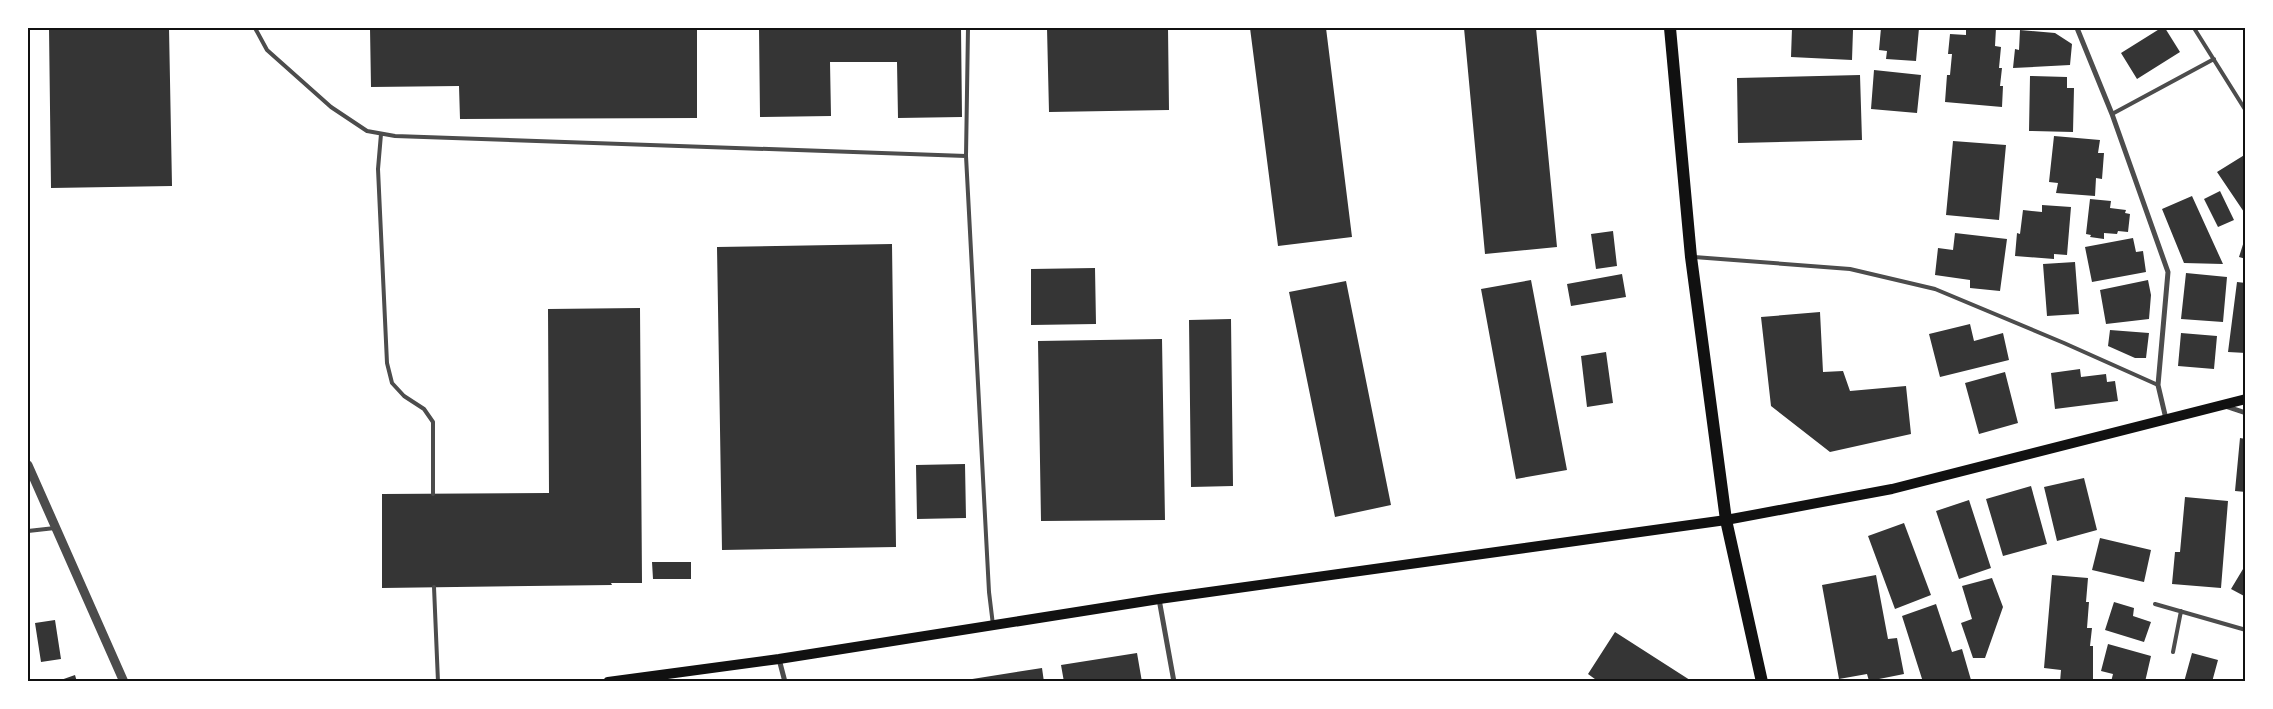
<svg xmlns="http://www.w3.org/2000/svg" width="2273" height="709" viewBox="0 0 2273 709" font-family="'Open Sans',sans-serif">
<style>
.building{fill:#353535}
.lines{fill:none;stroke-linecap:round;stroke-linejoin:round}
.service{stroke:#4c4c4c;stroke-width:4}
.minor{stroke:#4c4c4c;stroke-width:5}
.tertiary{stroke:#4c4c4c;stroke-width:9}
.secondary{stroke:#111;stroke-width:10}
.primary{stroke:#111;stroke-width:12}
.neatline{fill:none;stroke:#111;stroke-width:2}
</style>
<rect width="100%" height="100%" fill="#fff"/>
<path class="building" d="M49 28H169L172 186 51 188Z
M370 28H697V118L460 119 459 86 371 87Z
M759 28H961L962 117 898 118 897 62H830L831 116 760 117Z
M1047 28H1168L1169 110 1049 112Z
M1250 28H1326L1352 237 1278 246Z
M1464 28H1536L1557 247 1485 254Z
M1792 28H1839V29L1853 30 1852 60 1791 57Z
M1881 28H1919L1916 61 1886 59 1887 51 1879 50Z
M1966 28H1996L1995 46 2001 47 1999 68H2002L2000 86H2003L2002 107 1945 102 1947 75H1950L1952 54H1948L1950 34 1966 35Z
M2161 28H2165L2180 52 2137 79 2121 53Z
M2020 30 2055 33 2072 44 2070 65 2013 68 2015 49 2019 50Z
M1874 70 1921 75 1917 113 1871 109Z
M1860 75 1862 140 1738 143 1737 78Z
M2030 76 2067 77V88H2074L2073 132 2029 131Z
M2054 136 2100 140 2098 153H2104L2102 179 2096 178 2095 196 2056 193 2058 183 2049 182Z
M1953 141 2006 145 1999 220 1946 215Z
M2246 154V215L2217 172Z
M2220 191 2234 220 2218 227 2204 199Z
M2192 196 2223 264 2184 263 2162 209Z
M2090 199 2111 201 2110 208 2126 210 2125 213 2130 214 2128 232 2118 231 2117 234 2104 233V239L2090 237 2091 235 2086 234Z
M2042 205 2071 207 2067 255 2054 254V259L2015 256 2017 233 2020 234 2023 210 2042 212Z
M1613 231 1617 266 1596 269 1591 234Z
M1955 233 2007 239 2000 291 1970 288V280L1935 275 1938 248 1953 250Z
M2133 238 2136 252 2143 251 2146 272 2092 282 2085 247Z
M2245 238H2246V259L2239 257Z
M892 244 896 547 722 550 717 247Z
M2075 262 2079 314 2047 316 2043 264Z
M1095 268 1096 324 1031 325V269Z
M2186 273 2227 277 2223 322 2181 319Z
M1622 274 1626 297 1571 306 1567 284Z
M1531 280 1567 470 1516 479 1481 289Z
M2148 280 2151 295 2149 319 2106 324 2100 290Z
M1346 281 1391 505 1335 517 1289 292Z
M2237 282 2246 283V353L2228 352Z
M640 308 642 583H611L612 585 382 588V494L549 493 548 309Z
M1820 312 1823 372 1843 371 1850 391 1906 386 1911 434 1830 452 1771 406 1761 317Z
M1231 319 1233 486 1191 487 1189 320Z
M1970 324 1974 341 2003 333 2009 360 1940 377 1929 334Z
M2110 330 2149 333 2146 358H2135L2108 346Z
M2181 333 2217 336 2214 369 2178 366Z
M1162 339 1165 520 1041 521 1038 341Z
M1606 352 1613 403 1587 407 1581 356Z
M2080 369 2081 377 2106 374 2107 382 2115 381 2118 401 2055 409 2051 373Z
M2005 372 2018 423 1979 434 1965 383Z
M2240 438 2246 439V492L2235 491Z
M965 464 966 518 917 519 916 465Z
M2084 478 2097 530 2057 541 2044 487Z
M2031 486 2047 544 2003 556 1986 499Z
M2185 497 2228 501 2221 588 2172 584 2175 552H2180Z
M1969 500 1991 568 1959 579 1936 511Z
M1904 523 1931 595 1895 609 1868 536Z
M2100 538 2151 550 2144 582 2092 570Z
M652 562H691V579H653Z
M2246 564V597L2231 589Z
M1876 575 1888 639 1897 638 1904 674 1869 681 1867 674 1839 679 1822 585Z
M2052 575 2088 578 2086 602H2089L2087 628H2092L2090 646H2093V682H2060L2061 670 2044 668Z
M1992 578 2003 607 1985 658H1973L1961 623 1972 619 1962 586Z
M2114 602 2134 608 2133 616 2151 622 2144 642 2105 630Z
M1936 604 1952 652 1962 649 1971 680 1923 682 1902 616Z
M55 620 61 659 41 662 35 623Z
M1615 632 1693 682H1599L1588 674Z
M2108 644 2151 656 2145 682H2111L2113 674 2101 671Z
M1137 653 1142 682H1064L1061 665Z
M2192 653 2218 660 2212 682H2184Z
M1042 668 1044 682H966V680Z
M75 675 77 682H58V681Z"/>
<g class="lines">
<path class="service" d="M255 28 267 50 331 107 367 131 395 136 966 156
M968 28 966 156 989 592 993 625
M2194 28 2246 111
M2112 114 2214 59
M381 134 378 169 387 363 392 383 404 396 424 409 433 422V494
M1694 257 1850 269 1935 289 2064 343 2158 385
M28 531 55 528
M434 587 438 682
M2155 604 2246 630
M2173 652 2181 611"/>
<path class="minor" d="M2077 28 2112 114 2168 272 2158 385 2166 419
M2225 406 2246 413
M1159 599 1174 682
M779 659 785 682"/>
<path class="tertiary" d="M28 465 124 682"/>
<path class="secondary" d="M608 682 779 659 1159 599 1726 520 1892 489 2246 399"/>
<path class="primary" d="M1670 28 1691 257 1726 520 1762 682"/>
</g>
<rect width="2273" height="709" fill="none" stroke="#ffffff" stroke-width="58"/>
<rect x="29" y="29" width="2215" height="651" class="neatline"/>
</svg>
